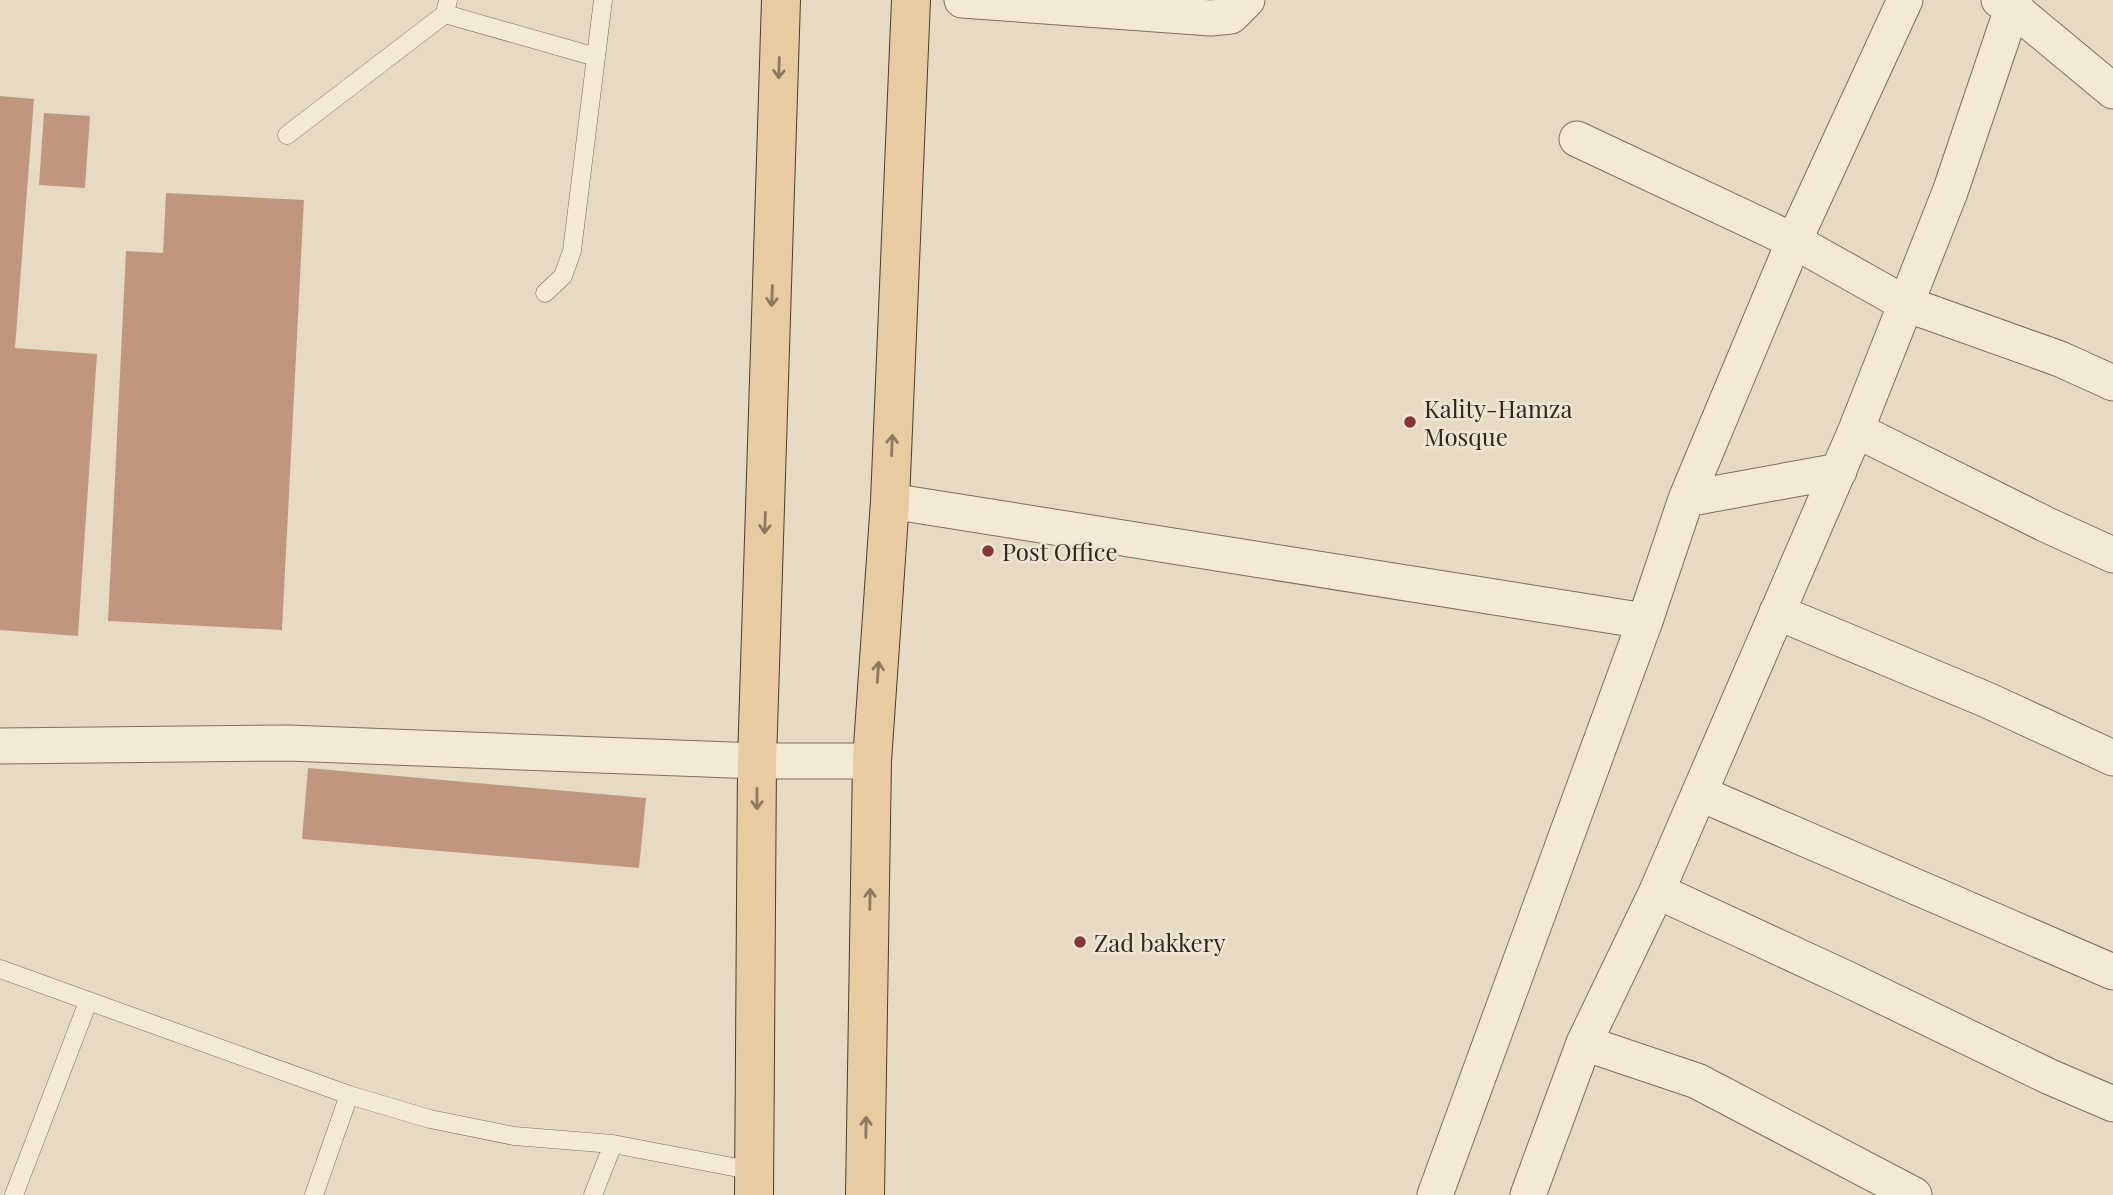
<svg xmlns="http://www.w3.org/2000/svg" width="2113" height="1195" viewBox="0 0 2113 1195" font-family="'Playfair Display',serif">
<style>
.building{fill:#c1967e}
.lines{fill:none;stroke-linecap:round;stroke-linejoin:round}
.service-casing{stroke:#7f6d5c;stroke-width:19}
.minor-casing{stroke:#7f6d5c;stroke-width:37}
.primary-casing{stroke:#4d3c30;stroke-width:40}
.service{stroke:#f3e9d5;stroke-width:18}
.minor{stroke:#f3e9d5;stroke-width:35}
.primary{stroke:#e6cca0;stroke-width:38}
.oneway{stroke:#8c795f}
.poi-dot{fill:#86353a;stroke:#f0e5d2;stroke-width:2.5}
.labels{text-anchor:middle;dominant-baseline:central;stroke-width:5;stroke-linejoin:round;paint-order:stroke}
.poi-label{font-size:24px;fill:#31261e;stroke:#f0e5d2;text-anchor:start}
</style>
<rect width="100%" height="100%" fill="#e7dac3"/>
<path class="building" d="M0 96 34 99 15 348 97 354 78 636 0 630Z
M44 113 90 116 85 188 39 185Z
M166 193 304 200 282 630 108 621 126 251 163 253Z
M308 768 646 798 639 868 302 839Z"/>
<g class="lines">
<g class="service-casing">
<path id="service" d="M445 14 596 57
M287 135 445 14 448 0
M545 293 563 276 572 251 603 0
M0 969 349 1095 430 1119 514 1136 613 1144 754 1171
M14 1195 88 1002
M314 1195 349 1095
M593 1195 613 1144"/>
</g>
<g class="minor-casing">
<path id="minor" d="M962 0 1211 18 1231 16 1247 0
M1999 0 2013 8 2113 91
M1577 139 1794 241 1906 304 2060 359 2113 383
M1856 430 2047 525 2113 555
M1686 499 1839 471
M890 501 1645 621
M1777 612 1987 700 2113 758
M0 746 288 743 757 761H872
M1699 793 2113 972
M1657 891 1847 979 2050 1077 2113 1104
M1584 1043 1697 1081 1914 1195
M1435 1195 1645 621 1686 499 1794 241 1905 0
M1528 1195 1584 1043 1657 891 1856 430 1950 192 2015 0"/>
</g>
<g class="primary-casing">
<path id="primary" d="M754 1195 757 761 781 0
M865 1195 872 761 890 501 911 0"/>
</g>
<use href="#service" class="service"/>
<use href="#minor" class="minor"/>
<use href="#primary" class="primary"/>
</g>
<defs><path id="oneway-shaft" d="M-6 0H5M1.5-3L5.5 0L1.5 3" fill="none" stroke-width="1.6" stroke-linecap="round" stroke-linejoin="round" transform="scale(1.75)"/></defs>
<g class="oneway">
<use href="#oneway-shaft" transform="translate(779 68) rotate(92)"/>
<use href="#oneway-shaft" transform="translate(772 296) rotate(92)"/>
<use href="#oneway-shaft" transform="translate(892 445) rotate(-88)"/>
<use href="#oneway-shaft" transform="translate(765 523) rotate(92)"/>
<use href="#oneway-shaft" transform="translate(878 672) rotate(-86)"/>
<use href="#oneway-shaft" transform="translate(757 799) rotate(90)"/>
<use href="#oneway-shaft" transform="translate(870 899) rotate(-89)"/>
<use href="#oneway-shaft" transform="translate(866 1127) rotate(-89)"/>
</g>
<g class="poi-dot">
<circle cx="1410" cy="422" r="7"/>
<circle cx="988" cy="551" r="7"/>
<circle cx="1080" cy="942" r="7"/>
</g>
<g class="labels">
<g class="poi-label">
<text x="1424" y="408">Kality-Hamza<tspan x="1424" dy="28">Mosque</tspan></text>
<text x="1002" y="551">Post Office</text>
<text x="1094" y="942">Zad bakkery</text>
</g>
</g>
</svg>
